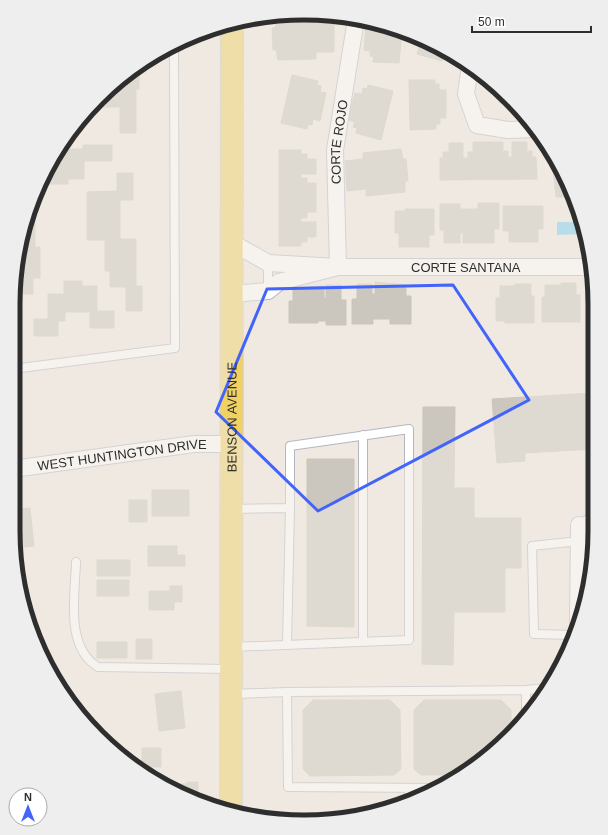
<svg xmlns="http://www.w3.org/2000/svg" width="608" height="835" viewBox="0 0 608 835" font-family="Helvetica,sans-serif">
<style>
.water{fill:#75cff0}
.building{fill:#cbc7bf;stroke:#cbc5ba}
.lines{fill:none;stroke-linecap:round;stroke-linejoin:round}
.service-casing{stroke:#b4b7c1;stroke-width:10}
.minor-casing{stroke:#b4b7c1;stroke-width:18}
.primary-casing{stroke:#c9c9c9;stroke-width:24}
.service{stroke:#fff;stroke-width:8}
.minor{stroke:#fff;stroke-width:16}
.primary{stroke:#f2d163;stroke-width:22}
.marked{fill:none;stroke:#4264fb;stroke-width:3;stroke-linejoin:round}
.labels{text-anchor:middle;dominant-baseline:central;stroke-width:4;stroke-linejoin:round;paint-order:stroke}
.street-label{font-size:13px;fill:#2e2e2e;stroke:#fff}
.rim{fill:none;stroke:#2e2e2e;stroke-width:5}
</style>
<rect width="100%" height="100%" fill="#efe9e1"/>
<path class="water" d="M557 222H581L584 234 557 235Z"/>
<path class="building" d="M315 16V23L334 22V52H316V59L278 60 276 50H273L272 28H275L277 17Z
M366 22 402 30 399 63 373 62 374 57 370 56V51L364 50Z
M421 39 448 51 447 57 443 56 442 61 417 54Z
M139 66V89H136V133H120V107H103V98L127 73Z
M292 75 318 81 317 85 321 86 320 92 326 93 320 121 313 119 312 125 308 124 307 129 281 123Z
M409 80H435V84H439V90H446V118H440V124H436V129L410 130Z
M368 85 393 91 381 140 356 133 357 128 353 127 355 122 348 120 355 93 362 94 363 88 367 89Z
M500 90 513 103H500Z
M473 142H503V151H508V157H512V142H527V151H532V157H536L537 179 440 180V158H443V152H449V143H463V158H468V152H473Z
M83 145H112V161H84V179H68V184H43L57 153H67V149H83Z
M401 149 403 159H406L408 181H405V192L366 196V189L347 191 345 161 363 159V153Z
M279 150H301V154H307V159H316V174H301V178H307V183H316V212H307V218H301V222H316V237H307V242H301V246H279Z
M552 159 573 192 575 199 567 200V197H556Z
M117 173H133V200H120V239H136V286H142V311H126V287H110V271H105V240H87V192L117 191Z
M478 203H499V229H494V243H463V233H460V243H444V230H440V204H460V209H478Z
M503 206H543V229H538V242H509V231H503Z
M405 209H434V235H429V247H399V233H395V211H405Z
M29 215H35V247H40V278H33V294H18V319H13V304L23 229Z
M64 281H82V286H97V311H114V328H90V312H65V321H58V336H34V319H48V294H64Z
M375 282 406 285V296H411V324H390V319H373V324H352V299H357V284H372V294H375Z
M561 283H576V295H580V322H542V297H545V285H561Z
M515 284H531V296H534V323H505V321H496V298H500V286H515Z
M326 285H341V300H346V325H326V321H318V323H289V301H293V288L324 286V298H326Z
M591 286H593V319H587V299H591Z
M593 393 594 449 525 453V461L497 463 492 399Z
M423 407H455L454 488H474V518H521V568H505V612H454L453 665 422 664Z
M307 459H354V627L307 626Z
M152 490H189V516H152Z
M129 500H147V522H129Z
M17 507 18 509 30 508 34 546 15 548 13 508Z
M148 546H177V555H185V566H148Z
M97 560H130V576H97Z
M97 580H129V596H97Z
M170 586H182V602H174V610H149V591H170Z
M136 639H152V659H136Z
M97 642H127V658H97Z
M181 691 185 728 159 731 155 694Z
M313 700H390L400 710 401 769 394 775 310 776 303 769V710Z
M424 700H501L511 710V734L481 762 458 775H421L414 769V710Z
M142 748H161V767H142Z
M187 782H198V800L170 789H175V784H187Z"/>
<g class="lines">
<g class="service-casing">
<path id="service" d="M268 263V290
M13 369 175 348 174 44
M363 435V642
M579 525 594 515
M76 562C75 596 65 647 98 667L230 669
M574 635 534 634 532 546 579 541
M287 645 290 508
M232 647 409 640V429L290 446V508L232 509
M526 690 546 688
M232 694 287 692
M409 788 410 801
M436 788 288 787 287 692 526 690V718"/>
</g>
<g class="minor-casing">
<g id="minor">
<path d="M470 66 466 94 477 125 508 130 536 129"/>
<path id="s1" d="M231 242 268 263 338 267 335 150 356 19"/>
<path id="s2" d="M231 294 268 291 279 282 338 267H592"/>
<path id="s3" d="M13 469 194 444H230"/>
<path d="M578 624 579 525"/>
</g>
</g>
<g class="primary-casing">
<g id="primary">
<path id="s4" d="M231 811 232 22"/>
</g>
</g>
<use href="#service" class="service"/>
<use href="#minor" class="minor"/>
<use href="#primary" class="primary"/>
</g>
<path d="M0 0H608V835H0ZM453 285 529 400 318 511 216 412 267 289Z" fill="#efe9e1" fill-opacity=".55" fill-rule="evenodd"/>
<path class="marked" d="M453 285 529 400 318 511 216 412 267 289Z"/>
<g class="labels">
<g class="street-label">
<text stroke="none"><textPath href="#s1" startOffset="238">CORTE ROJO</textPath></text>
<text stroke="none"><textPath href="#s2" startOffset="240">CORTE SANTANA</textPath></text>
<text stroke="none"><textPath href="#s4" startOffset="394">BENSON AVENUE</textPath></text>
<text stroke="none"><textPath href="#s3" startOffset="110">WEST HUNTINGTON DRIVE</textPath></text>
</g>
</g>
<path d="M0 0H608V835H0ZM304 20H304A284 284 0 0 1 588 304V531A284 284 0 0 1 304 815H304A284 284 0 0 1 20 531V304A284 284 0 0 1 304 20Z" fill="#eee" fill-rule="evenodd"/>
<path class="rim" d="M304 20H304A284 284 0 0 1 588 304V531A284 284 0 0 1 304 815H304A284 284 0 0 1 20 531V304A284 284 0 0 1 304 20Z"/>
<g transform="translate(28 807)"><circle r="19" fill="#ffffff" stroke="#ababab"/>
<path d="M0-3L7 15L0 10L-7 15Z" fill="#4264fb"/>
<text y="-6" font-size="11" font-weight="bold" text-anchor="middle" fill="#2e2e2e">N</text>
</g>
<path d="M472 26v6h119v-6" fill="none" stroke="#2e2e2e" stroke-width="2"/>
<text x="478" y="26" font-size="12" fill="#2e2e2e" stroke="#ffffff" stroke-width="3" paint-order="stroke">50 m</text>
</svg>
